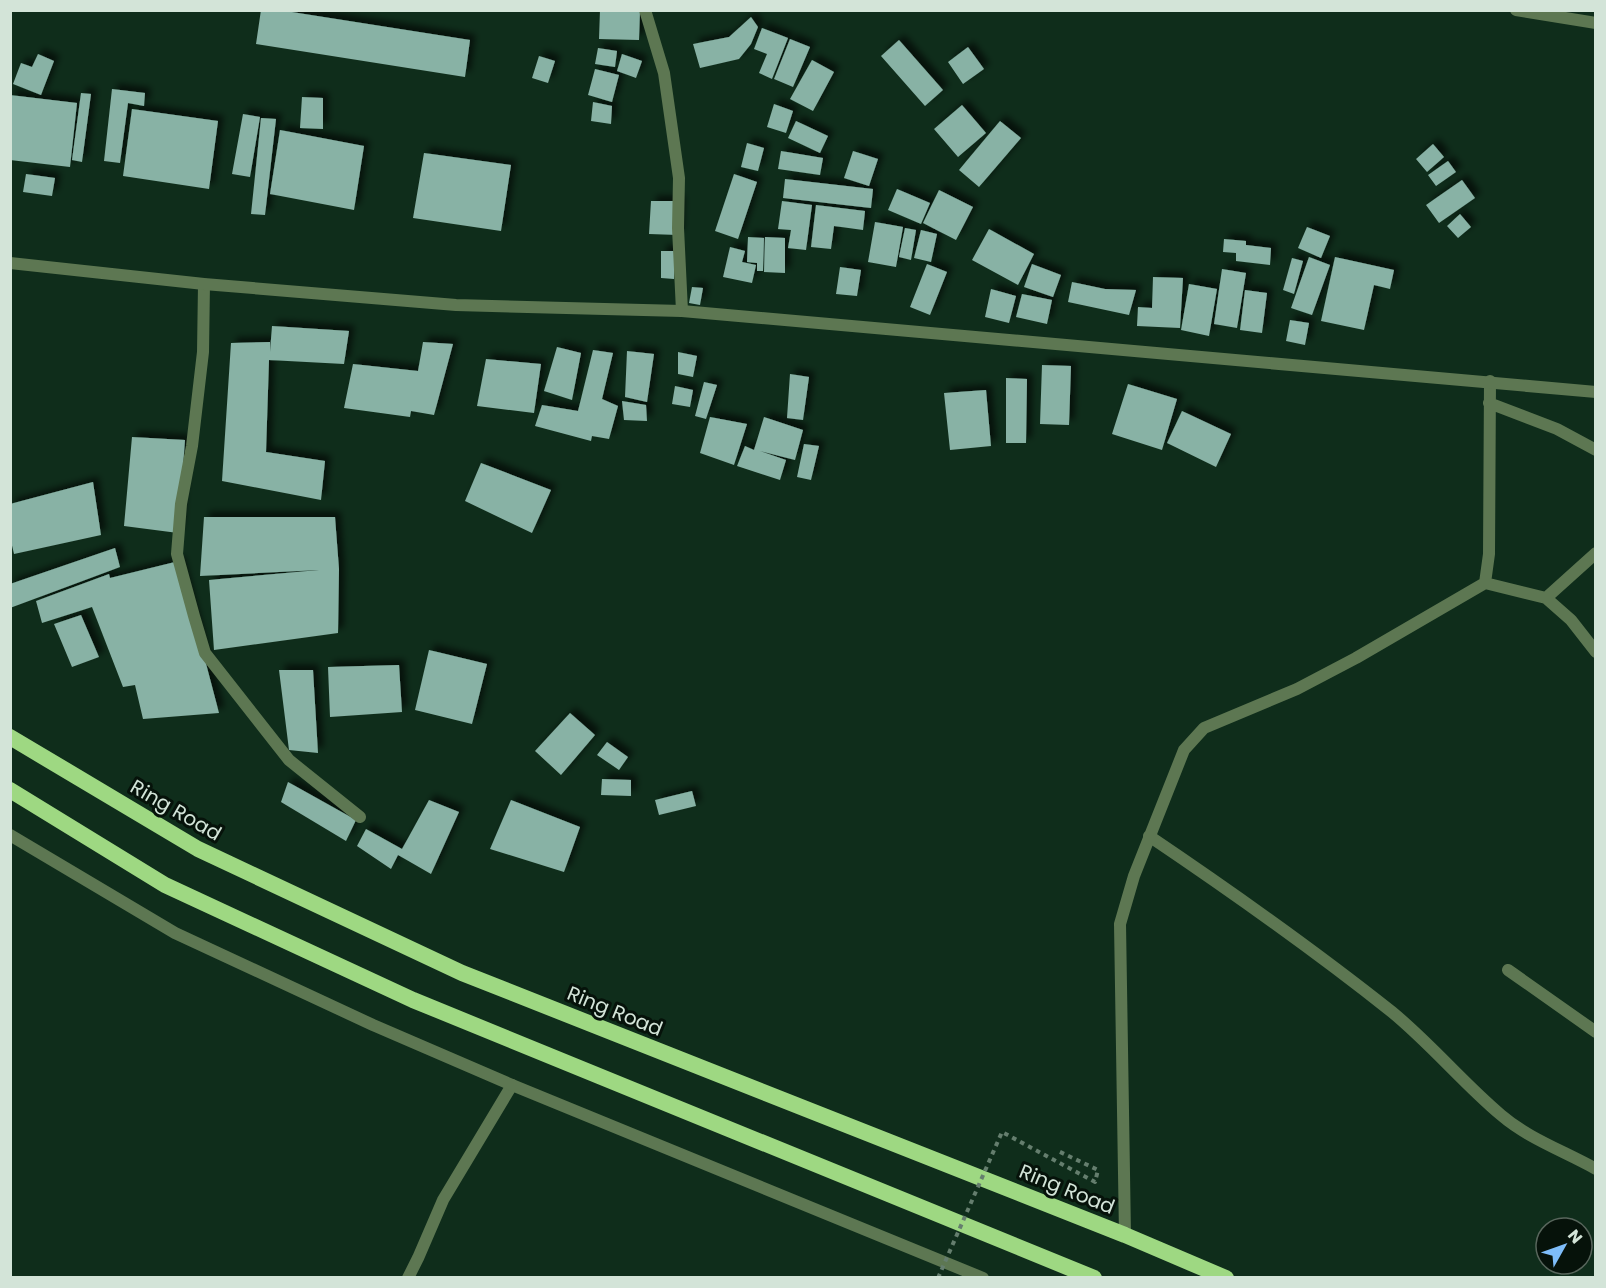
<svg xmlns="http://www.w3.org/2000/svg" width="1606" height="1288" viewBox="0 0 1606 1288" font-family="Poppins,sans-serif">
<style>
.building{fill:#88b2a5;filter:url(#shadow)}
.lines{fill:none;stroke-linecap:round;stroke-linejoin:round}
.minor{stroke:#5d7752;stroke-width:12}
.tertiary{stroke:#5d7752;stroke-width:12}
.trunk{stroke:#9ed882;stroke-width:16}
.path-bridge{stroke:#657e6e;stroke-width:4;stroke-dasharray:4.5 4.5;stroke-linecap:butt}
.labels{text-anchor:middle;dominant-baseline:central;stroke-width:6;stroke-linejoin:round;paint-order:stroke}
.street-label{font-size:20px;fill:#d3e4d8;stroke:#06120a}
</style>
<defs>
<filter id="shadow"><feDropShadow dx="5.5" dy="-5.5" stdDeviation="3" flood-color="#0009"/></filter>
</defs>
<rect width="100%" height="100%" fill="#0f2d1b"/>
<path class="building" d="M261 10H279L470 40 465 77 256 44Z
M600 10H640L639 40 599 39Z
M751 17 758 27 751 44 739 59 700 68 693 44 729 37Z
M762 28 788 38 772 79 759 73 767 54 754 49Z
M790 39 810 47 793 87 774 79Z
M899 40 943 90 925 106 881 56Z
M968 47 984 69 963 84 948 62Z
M598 48 617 51 615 67 595 64Z
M38 54 54 61 41 95 13 84 21 63 32 67Z
M622 54 642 61 636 78 617 71Z
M539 56 555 61 548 83 532 78Z
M812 60 834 72 813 111 790 99Z
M595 69 619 75 612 102 588 95Z
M112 89 145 93 144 106 128 103 120 163 104 161Z
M81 93 91 94 82 162 72 160Z
M10 95 77 103 70 167 10 160Z
M302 97 323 98V129L300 128Z
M593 102 612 106 611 124 591 121Z
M774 104 793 111 786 133 767 127Z
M962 105 986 133 958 157 934 129Z
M132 109 218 121 209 189 123 176Z
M243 114 260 117 250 177 232 174Z
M261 118 276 119 265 215 251 214Z
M796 121 828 136 820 153 788 138Z
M1000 121 1021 138 979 187 959 170Z
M280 130 364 146 354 210 270 194Z
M747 143 764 148 758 171 741 167Z
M1433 144 1444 157 1427 172 1416 159Z
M781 151 823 158 820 175 778 169Z
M853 151 878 159 869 186 844 178Z
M424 153 511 165 501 231 413 218Z
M1448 161 1456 172 1436 186 1428 175Z
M26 174 55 178 52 196 23 192Z
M734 174 757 182 738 239 715 231Z
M785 179 873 189 871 208 783 198Z
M1462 180 1475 198 1439 223 1426 205Z
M897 189 930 203 921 224 888 210Z
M939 190 973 207 956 240 923 223Z
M651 201H679L678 235 649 234Z
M782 201 812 205 806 250 788 248 791 230 778 229Z
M816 205 865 211 863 230 834 226 831 249 811 247Z
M1460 214 1471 227 1458 238 1447 226Z
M875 222 903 227 896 267 868 262Z
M1307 227 1330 236 1321 258 1298 248Z
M905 228 916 230 911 260 899 257Z
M989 229 1034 254 1018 285 972 260Z
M921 230 937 234 931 262 914 258Z
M748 237 764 238 763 271H757V261V263L747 262Z
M765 237 785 238V273L764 272Z
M1224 239 1246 241V245L1271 248 1270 265 1236 261V253L1223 252Z
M730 247 745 251 742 262 756 265 752 283 723 277Z
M661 251H675L674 279 661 278Z
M1309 257 1330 265 1312 315 1291 308Z
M1335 257 1394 270 1390 289 1374 285 1364 330 1321 321Z
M1292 258 1303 261 1294 294 1283 290Z
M927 264 947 272 930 315 910 307Z
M1032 264 1061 275 1053 297 1024 287Z
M840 267 861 270 857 296 836 294Z
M1222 269 1246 273 1237 328 1214 324Z
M1153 277 1183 278 1180 328 1137 326 1138 307 1152 308Z
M1072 282 1105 289 1136 290 1129 315 1068 302Z
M1189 284 1217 289 1209 336 1181 330Z
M692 287 703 288 700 305 689 303Z
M991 289 1016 296 1009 323 985 317Z
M1245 290 1267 293 1262 333 1240 330Z
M1022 294 1052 300 1047 324 1016 317Z
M1290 320 1309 323 1305 345 1286 341Z
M272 326 349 331 344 364 269 360 266 452 325 461 321 500 222 481 231 343 270 342V352Z
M423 342 453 344 434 415 411 411 410 417 344 408 353 364 418 371Z
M557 347 581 353 572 400 544 391Z
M593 350 613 353 602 399 618 406 609 439 592 436 591 441 535 426 542 405 578 411Z
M627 351 654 354 647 402 625 397Z
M678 352 697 356 693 377 678 374Z
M486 359 541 364 534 413 477 406Z
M1042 365 1071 366 1069 425 1040 424Z
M790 374 809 377 803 420 787 418Z
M1006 378 1027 379 1026 443H1006Z
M704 382 717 385 706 419 695 416Z
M1128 384 1177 399 1162 450 1112 434Z
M675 386 693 390 690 407 672 404Z
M986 390 991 446 950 450 944 393Z
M622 401 646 405 647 421 624 420Z
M1182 411 1231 434 1216 467 1167 443Z
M710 417 747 424 734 465 700 453Z
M764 417 803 430 795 460 760 451 786 460 780 480 737 466 745 446 754 450Z
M132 437 185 440 178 533 124 526Z
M804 444 819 446 811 480 797 477Z
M481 463 551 490 532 533 465 501Z
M93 482 101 535 14 554 10 537V504Z
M204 517H335L339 569 338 633 214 650 209 580 319 570 200 576Z
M115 548 120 567 10 608V584Z
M179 561 219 713 143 719 135 685 123 687 92 607 42 623 36 601 109 574 110 578Z
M81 615 99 657 72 667 54 624Z
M429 650 487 664 472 724 415 710Z
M399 665 402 712 330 717 328 667Z
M279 670H313L318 753 289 750Z
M570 713 595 735 561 775 535 751Z
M607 742 628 757 619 770 597 755Z
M602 779 631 780V796L601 795Z
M288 782 356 820 346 841 281 802Z
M692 791 696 806 659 815 655 800Z
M429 800 459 812 431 874 398 855 391 869 357 846 366 829 402 849Z
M511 800 580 827 564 872 490 849Z"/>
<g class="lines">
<path class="minor" d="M645 10 664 73 679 178 678 228 682 311
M1516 10 1596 23
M204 284 203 352 192 446 181 504 177 554 194 616 205 653 289 760 360 817
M1489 403 1557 429 1596 450
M1485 583 1489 554 1490 381
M1546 598 1596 553
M1149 836C1232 892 1314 950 1392 1012 1431 1044 1463 1083 1501 1115 1529 1139 1564 1151 1596 1169
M1508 970 1596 1032
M1125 1235 1120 924 1134 876 1184 750 1204 728 1297 689 1356 658 1485 583 1546 598 1571 620 1596 652
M408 1278 418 1258 443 1200 512 1085"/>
<path class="tertiary" d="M10 263 204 284 456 305 682 311 1596 392
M10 835 175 933 373 1025 512 1085 983 1278"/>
<path class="trunk" d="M10 737 198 849 462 973 1125 1235 1226 1278
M10 790 165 885 413 1000 1094 1278"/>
<path class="path-bridge" d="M938 1278 1002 1132 1095 1182 1098 1170 1056 1150"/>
</g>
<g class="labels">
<g class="street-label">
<text transform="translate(176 810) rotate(30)">Ring Road</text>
<text transform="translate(615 1011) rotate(22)">Ring Road</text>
<text transform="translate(1067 1189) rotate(22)">Ring Road</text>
</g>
</g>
<rect width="1606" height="1288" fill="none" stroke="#d3e4d8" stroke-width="24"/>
<g transform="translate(1564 1246) rotate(50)"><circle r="28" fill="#06120a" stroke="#58665c" stroke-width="1.5"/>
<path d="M0-4.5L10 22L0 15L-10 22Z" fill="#7ebdf9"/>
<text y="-9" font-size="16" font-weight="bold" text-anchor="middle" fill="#d3e4d8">N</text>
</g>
</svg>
